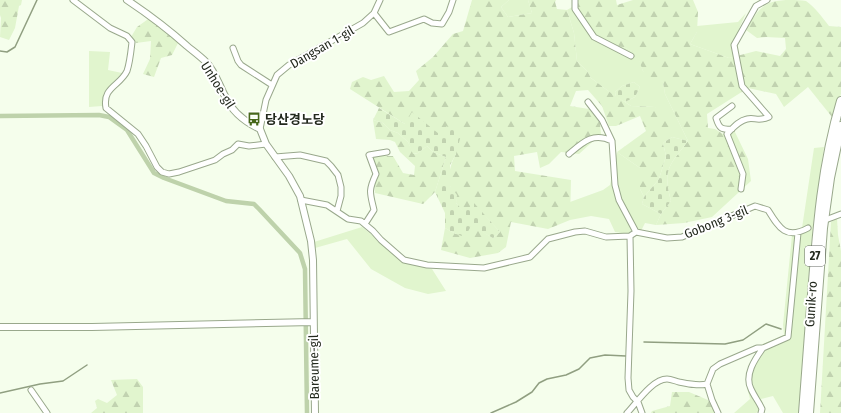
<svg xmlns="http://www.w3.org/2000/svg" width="841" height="413" viewBox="0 0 841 413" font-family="'Fira Sans Condensed','Noto Sans KR',sans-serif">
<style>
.grass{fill:#e1f5ce}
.forest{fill:url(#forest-firs)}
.cemetery{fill:url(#cemetery-stones)}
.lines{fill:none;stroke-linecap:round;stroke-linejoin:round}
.stream{stroke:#909f81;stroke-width:1.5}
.canal{stroke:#bed2ab;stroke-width:4.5}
.minor-casing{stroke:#99a88c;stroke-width:7}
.tertiary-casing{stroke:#99a88c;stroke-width:8}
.trunk-casing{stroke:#99a88c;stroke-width:10}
.minor{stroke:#fff;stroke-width:5}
.tertiary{stroke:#fff;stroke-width:6}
.trunk{stroke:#fff;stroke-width:8}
.labels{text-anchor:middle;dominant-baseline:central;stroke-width:4;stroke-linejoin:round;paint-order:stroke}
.shield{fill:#fff;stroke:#656962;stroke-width:1}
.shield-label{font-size:12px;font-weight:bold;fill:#23291e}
.street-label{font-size:13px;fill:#23291e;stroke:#fff}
.poi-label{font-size:13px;font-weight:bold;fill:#23291e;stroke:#fff;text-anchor:start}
</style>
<defs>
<pattern id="forest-firs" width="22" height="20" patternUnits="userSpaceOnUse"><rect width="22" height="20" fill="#e1f5ce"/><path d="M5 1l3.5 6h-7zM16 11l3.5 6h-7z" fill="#c1d2b0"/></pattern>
<pattern id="cemetery-stones" width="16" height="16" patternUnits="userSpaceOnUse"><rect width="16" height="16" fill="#e1f5ce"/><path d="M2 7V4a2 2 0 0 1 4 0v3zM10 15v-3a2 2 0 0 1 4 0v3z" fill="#c1d2b0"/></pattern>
</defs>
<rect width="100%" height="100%" fill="#f5feec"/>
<path class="grass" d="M509 0H528L532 13 508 17 501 7Z
M574 6 606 45 623 47 637 53 643 71 663 82 665 94 688 141 672 137 663 143 655 107 631 106 625 102 635 97 640 87 634 82 622 86 615 92 616 97 591 78 587 71 577 61 574 33 567 10Z
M746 13 731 47 734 57 729 58 690 44 697 32V26L738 22Z
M89 51 110 52 108 70 122 73 104 92 102 106 89 107Z
M824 147 814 216 810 256 799 413H783L773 396 761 399 765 408 756 413H734L750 399 747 387 746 374 758 351 763 344 784 335 783 325 792 235 802 228 814 148Z
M617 152 640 168V189L644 197 642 204 661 214 656 225 645 223 641 231H631L628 234 615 232 609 219 591 216 570 220V202L603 190 610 185Z
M362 227 407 263 432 269 446 291 428 294 405 288 371 269 347 239 315 248 314 242Z"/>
<path class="forest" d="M0 0H22L21 5 19 6 15 28 9 40 0 37 1 18 0 15Z
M472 0H509L501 7 508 17 532 13 528 0H556L555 2 557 9 567 10 574 33 577 61 587 71 591 78 611 93 631 106 655 107 671 128 663 143 666 156 659 179 644 197 640 189V168L617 152 646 131 640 116 616 126H609L602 106 588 90 576 91 570 106 589 109 600 123 601 134 579 154 561 152 549 164 540 168 537 152 514 156 515 171 571 180 570 220 548 229 511 222 506 247 498 253 470 258 441 250 445 228 456 234 471 225 493 238 500 232 474 204 464 213 456 203C457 191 453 195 450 186 447 177 451 162 456 154L439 135 405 124 350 89 352 82 363 77 371 80 384 76 394 92 409 91 419 80 416 71 433 57 453 34 463 31Z
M572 0H616L617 5 633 0H693L698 12 697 32 690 44 729 58 756 51 780 56 786 49 785 38 766 37 757 38 746 30C759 8 763 0 791 0 795 0 802 0 806 1 815 7 822 17 829 26L841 27V94L832 117 808 87 784 107 776 94 748 88 707 114 708 128 715 129 723 134 734 130 748 159 751 181 712 217 684 223 656 225 661 214 671 201C662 169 670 165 688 141L665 94 663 82 650 80 643 71 636 53 623 47 606 45 577 17Z
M151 17 179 41 172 55 161 58 154 77 143 74 150 59 151 41 136 43 131 37 137 27Z
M373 120 383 123 390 130 398 133 408 142 414 154 418 153 427 146 433 152 446 157 435 192 423 204 375 193 373 156H393L403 173 414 175 415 166 400 152 395 142 390 140 376 139Z
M837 218 838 235 841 251V413H820L831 222Z
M137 379 143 387V413H91L97 408 95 401 98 399 107 403 117 395 111 380Z
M672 392H689L708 400 715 413H651L652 411 670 406Z"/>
<path class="cemetery" d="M634 82 640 87 635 97 625 102 616 97 615 92 622 86Z
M379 108 405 124 412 112 439 134 445 126 462 131 456 154 450 165V186L457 195 456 203 464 212 474 203 500 232 493 238 471 226 465 237 456 234 445 228V213L435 192 446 157 433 152 427 146 418 153 413 154 408 142 398 133 390 130 383 123 373 120Z
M672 137 688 141C670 165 662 169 671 201L661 214 642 204 644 197 659 179 666 156 663 143Z"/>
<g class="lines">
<path class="stream" d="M0 51 7 52 15 47 37 0
M644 342 725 344 743 340 766 324 781 329
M0 393 40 384 63 381 87 365
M491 413 516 402 532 392 539 383 547 379 566 375 579 369 590 358 605 355 626 356"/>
<path class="canal" d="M0 116 99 115 109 117 127 130 154 173 164 178 226 201 254 204 259 209 300 253 305 269 307 413"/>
<g class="minor-casing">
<path id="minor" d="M73 0 110 28 127 36 132 42C131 51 130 62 127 71 120 86 102 87 106 108L138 134 146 146 157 167 162 172 169 174 179 172 215 160 223 154 232 150 238 144 249 146 266 144
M575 0V9L594 37 631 56
M374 13 389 32 424 19 432 23 442 24 449 12 453 0
M233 48 238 61 241 65 272 85
M588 102 602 120 612 141
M732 106 716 118C719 128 721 130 732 129
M260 129 266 100 277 75 289 65 363 23 374 13 380 0
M569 154C583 142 593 132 612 141L615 185 619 200 636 232
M275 157 300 155 326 161 331 166 338 175 341 187V196L337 211
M741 189 743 174 727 134C733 128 738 121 747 119 755 117 758 122 769 117L742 86 734 45 756 6 767 0
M301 200 327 205 348 219 361 221 373 231 381 240 404 260 427 265 484 268 530 257 548 239 575 232 585 231 606 237 630 236 636 232
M828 219 841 214
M365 224 374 210C370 193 368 191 376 174L369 155 387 152
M636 232 667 238 682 237 755 206 768 210C779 228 786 240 808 228
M630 236 631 291 628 378 629 390 633 397 638 402 642 413
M31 390 47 413
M627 413C636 404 652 379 667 379 671 379 675 381 679 382 689 384 697 386 707 384
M718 413 712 400 707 384 713 369 720 364 757 348H763L788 337 798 233
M761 413 762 409C759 402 754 396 751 389 744 375 755 359 763 348"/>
</g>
<g class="tertiary-casing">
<path id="tertiary" d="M127 0C148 14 168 29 187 46 193 51 200 56 206 62 215 71 219 85 225 96 232 112 245 122 260 129L266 144 289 176 300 196 311 241 313 260 315 413
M0 327H92L313 322"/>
</g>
<g class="trunk-casing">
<path id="trunk" d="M803 413C806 373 809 334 812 294 817 229 822 164 841 101
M809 413 823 228 830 178 841 126"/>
</g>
<use href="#minor" class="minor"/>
<use href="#tertiary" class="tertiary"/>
<use href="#trunk" class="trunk"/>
</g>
<defs>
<g id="bus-bare" transform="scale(1.08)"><path d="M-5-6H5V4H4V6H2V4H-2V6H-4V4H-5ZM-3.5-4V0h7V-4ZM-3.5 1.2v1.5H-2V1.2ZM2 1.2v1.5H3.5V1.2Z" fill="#47671c" stroke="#fff" stroke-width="2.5" paint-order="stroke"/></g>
</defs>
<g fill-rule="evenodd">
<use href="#bus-bare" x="254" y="119"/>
</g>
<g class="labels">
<rect class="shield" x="805" y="246" width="20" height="20" rx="3"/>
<g class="shield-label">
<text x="815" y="256">27</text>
</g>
<g class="street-label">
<text transform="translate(322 47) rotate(-30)">Dangsan 1-gil</text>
<text transform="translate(218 85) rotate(58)">Unhoe-gil</text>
<text transform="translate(716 222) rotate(-22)">Gobong 3-gil</text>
<text transform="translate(811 304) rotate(-86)">Gunik-ro</text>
<text transform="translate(314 367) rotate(-91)">Bareume-gil</text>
</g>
<g class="poi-label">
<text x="265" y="119">당산경노당</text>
</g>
</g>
</svg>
